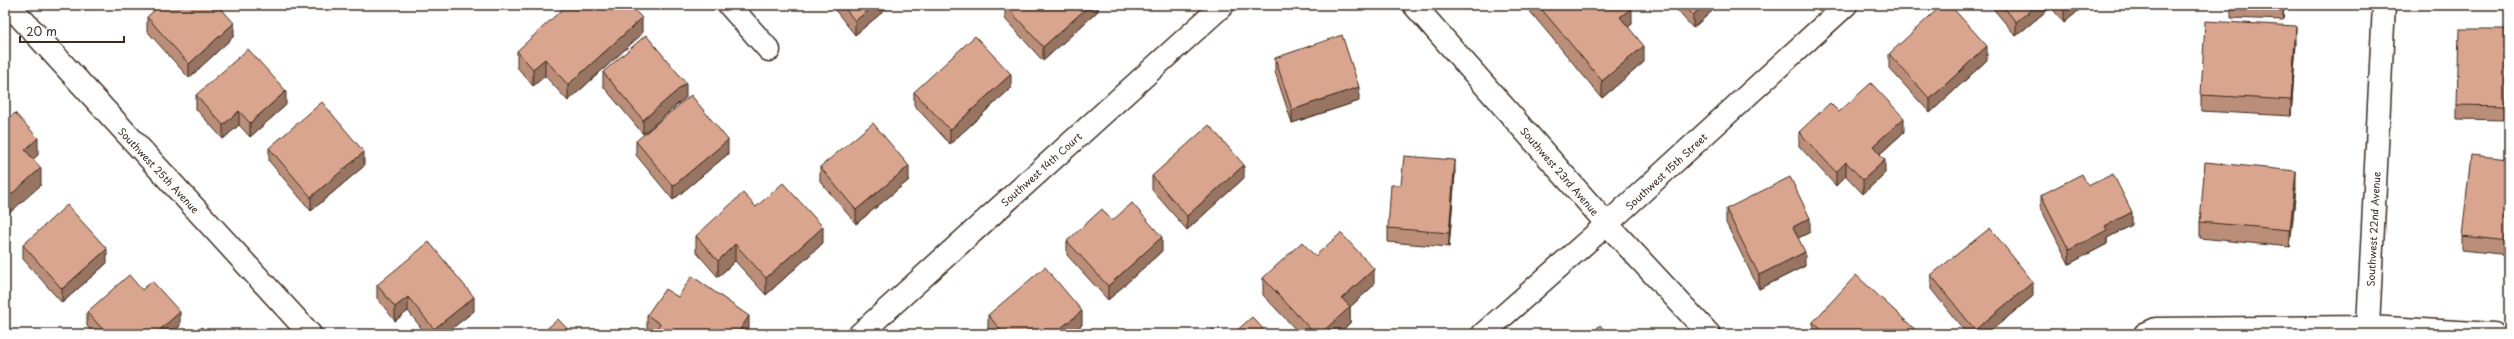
<svg xmlns="http://www.w3.org/2000/svg" width="2514" height="339" viewBox="0 0 2514 339" font-family="'Playpen Sans',sans-serif">
<style>
.lines{fill:none;stroke-linecap:round;stroke-linejoin:round}
.minor-casing{stroke:#3b2a1e;stroke-width:25}
.minor{stroke:#fff;stroke-width:22}
.wall{fill:#bb8e7a;stroke:#3b2a1e}
.shaded-wall{fill:#987463;stroke:#3b2a1e}
.building{fill:#d9a58e;stroke:#3b2a1e}
.labels{text-anchor:middle;dominant-baseline:central;stroke-width:4;stroke-linejoin:round;paint-order:stroke}
.street-label{font-size:10px;fill:#3b2a1e;stroke:#fff}
</style>
<rect width="100%" height="100%" fill="#fff"/>
<filter id="ink" filterUnits="userSpaceOnUse"><feTurbulence type="fractalNoise" baseFrequency=".025" numOctaves="2"/><feDisplacementMap in="SourceGraphic" scale="8" xChannelSelector="R" yChannelSelector="G"/><feConvolveMatrix kernelMatrix="1 2 1 2 8 2 1 2 1" color-interpolation-filters="sRGB"/></filter>
<g filter="url(#ink)">
<g class="lines">
<g class="minor-casing">
<path id="minor" d="M9 5 310 334
M729 5 769 50
M1414 5 1607 224 1709 334
M2368 327 2384 5
M860 334 1223 5
M1483 334 1607 224 1846 5
M2145 334 2156 329 2368 327 2494 334"/>
</g>
<use href="#minor" class="minor"/>
</g>
<path class="wall" d="M225 5V6L222 9 234 36 189 78 147 31V17Z
M831 5H891L855 35Z
M1005 5H1098V11L1043 61 1005 19Z
M1528 5H1629L1632 24 1628 27 1644 62 1602 98 1528 9Z
M1672 5H1719L1693 28Z
M1990 5H2085L2064 23 2051 7 2016 36Z
M2231 5H2284L2283 20 2231 18Z
M2507 29 2506 120 2457 119V105Z
M642 34 568 101 545 76 533 86 517 67V51Z
M2296 43 2291 116 2201 111V95Z
M1889 54 1987 60 1930 113 1889 68Z
M1275 58 1359 101 1292 123 1275 72Z
M603 72 686 97 643 134 603 86Z
M1011 88 950 144 914 105V92Z
M196 95 286 105 250 137 239 125 223 139 196 109Z
M1839 112 1904 132 1880 154 1885 173 1863 194 1846 176 1836 186 1799 146V132Z
M636 141 728 154 673 200 636 155Z
M269 148 364 166 311 211 269 161Z
M2509 159V255L2462 250V236Z
M820 167 909 180 856 224 820 181Z
M1455 174 1449 247 1388 242V228L1401 185Z
M1152 176 1244 178 1187 230 1152 190Z
M2088 186 2132 225 2107 238V244L2069 264 2041 209V195Z
M2296 188 2290 247 2200 238V222Z
M756 207 823 243 766 295 735 261 718 277 696 252V236Z
M1726 209 1810 232 1798 238 1805 266 1759 289 1726 223Z
M1112 221 1162 251 1108 300 1067 255V241Z
M23 245 107 263 62 303 23 259Z
M1315 256 1374 285 1350 307V323L1338 334H1300L1263 295V278Z
M1931 275 2033 296 1987 334H1967L1931 289Z
M377 285 474 311 445 334H426L408 311 395 321 377 298Z
M142 290 180 326 171 334H94L87 326V312Z
M678 297 749 333 748 334H650L647 332V315Z
M988 315 1082 325 1071 334H993L988 329Z
M1813 322 1920 334H1813Z"/>
<path class="shaded-wall" d="M215 5H225V6L215 15Z
M875 5H891L855 35V21Z
M1090 5H1098V11L1043 61V47Z
M1704 5H1719L1693 28V15Z
M2037 5H2051V7L2016 36V22Z
M2069 5H2085L2064 23V9Z
M2283 5H2284L2283 20Z
M1632 8V24L1620 34V17Z
M642 18V34L568 101V85Z
M234 23V36L189 78V64Z
M2296 26V43L2291 116V100Z
M1644 46V62L1602 98V81Z
M1987 46V60L1930 113V99Z
M545 59V76L533 86V69Z
M1011 74V88L950 144V130Z
M686 83V97L643 134V120Z
M1359 87V101L1292 123V110Z
M286 91V105L250 137V123Z
M239 111V125L223 139V125Z
M1904 118V132L1873 160V146Z
M38 138V155L25 167V150Z
M728 140V154L673 200V186Z
M364 152V166L311 211V197Z
M1455 160V174L1449 247V233Z
M1885 160V173L1863 194V180Z
M1846 162V176L1836 186V172Z
M1244 165V178L1187 230V216Z
M909 166V180L856 224V210Z
M41 168V185L5 217V200Z
M2296 171V188L2290 247V230Z
M2132 212V225L2107 238V244L2069 264V250L2105 226Z
M1810 218V232L1793 241V227Z
M823 227V243L766 295V278Z
M1162 237V251L1108 300V286Z
M735 244V261L718 277V261Z
M107 249V263L62 303V289Z
M1805 252V266L1759 289V275Z
M1374 269V285L1350 307V323L1338 334H1320L1342 298Z
M2033 282V296L1987 334H1975V330Z
M408 297V311L395 321V307Z
M474 297V311L445 334H434V329Z
M1082 311V325L1071 334H1061V328Z
M180 312V326L171 334H155Z
M749 316V333L748 334H737Z
M139 329V334H133Z"/>
<path class="building" d="M160 5H218L234 23 189 64 147 17Z
M567 5H630L642 18 568 85 545 59 533 69 517 51Z
M842 5H875L855 21Z
M1005 5H1090L1043 47Z
M1538 5H1629L1632 8 1620 17 1644 46 1602 81Z
M1684 5H1704L1693 15Z
M1942 5H1950L1987 46 1930 99 1889 54Z
M2002 5H2037L2016 22Z
M2061 5H2069L2064 9Z
M2205 21 2296 26 2291 100 2201 95Z
M2459 29H2507L2506 106 2457 105Z
M646 35 686 83 643 120 603 72Z
M1342 35 1359 87 1292 110 1275 58Z
M975 36 1011 74 950 130 914 92Z
M248 49 286 91 250 123 239 111 223 125 196 95Z
M1871 83 1904 118 1873 146 1885 160 1863 180 1846 162 1836 172 1799 132 1830 103 1839 112Z
M691 95 728 140 673 186 636 141Z
M322 102 364 152 311 197 269 148Z
M15 113 38 138 25 150 41 168 5 200V122Z
M873 123 909 166 856 210 820 167Z
M1209 125 1244 165 1187 216 1152 176Z
M2471 155 2509 159V241L2462 236Z
M1404 156 1455 160 1449 233 1388 228 1391 185H1401Z
M2205 162 2296 171 2290 230 2200 222Z
M2082 174 2088 186 2113 174 2132 212 2105 226 2107 230 2069 250 2041 195Z
M1790 177 1810 218 1793 227 1805 252 1759 275 1726 209Z
M783 183 823 227 766 278 735 244 718 261 696 236 743 193 756 207Z
M1132 203 1162 237 1108 286 1067 241 1102 209 1112 221Z
M67 205 107 249 62 289 23 245Z
M1990 228 2033 282 1975 330 1931 275Z
M1341 233 1374 269 1342 298 1350 307 1320 334H1315L1263 278 1302 242 1315 256Z
M429 242 474 297 434 329 408 297 395 307 377 285Z
M1045 267 1082 311 1061 328 1064 332 1061 334H1004L988 315Z
M129 275 142 290 152 281 180 312 155 334H144L139 329 133 334H107L87 312Z
M1856 275 1920 334H1826L1813 322Z
M692 276 749 316 737 334H653L660 324 647 315 665 289 678 297Z
M1252 317 1268 334H1233Z
M558 319 572 334H541Z
M1600 325 1608 334H1591Z
M202 327 209 334H194Z
M1213 329 1218 334H1208Z"/>
</g>
<g class="labels">
<g class="street-label">
<text transform="translate(1041 169) rotate(-42)">Southwest 14th Court</text>
<text transform="translate(159 170) rotate(47)">Southwest 25th Avenue</text>
<text transform="translate(1560 171) rotate(49)">Southwest 23rd Avenue</text>
<text transform="translate(1666 171) rotate(-43)">Southwest 15th Street</text>
<text transform="translate(2373 229) rotate(-87)">Southwest 22nd Avenue</text>
</g>
</g>
<rect width="2514" height="339" fill="none" stroke="#fff" stroke-width="20"/>
<rect x="10" y="10" width="2494" height="319" fill="none" stroke="#3b2a1e" stroke-width="1.5" filter="url(#ink)"/>
<path d="M20 36v6h104v-6" fill="none" stroke="#3b2a1e" stroke-width="2"/>
<text x="26" y="36" font-size="12" fill="#3b2a1e" stroke="#ffffff" stroke-width="3" paint-order="stroke">20 m</text>
</svg>
